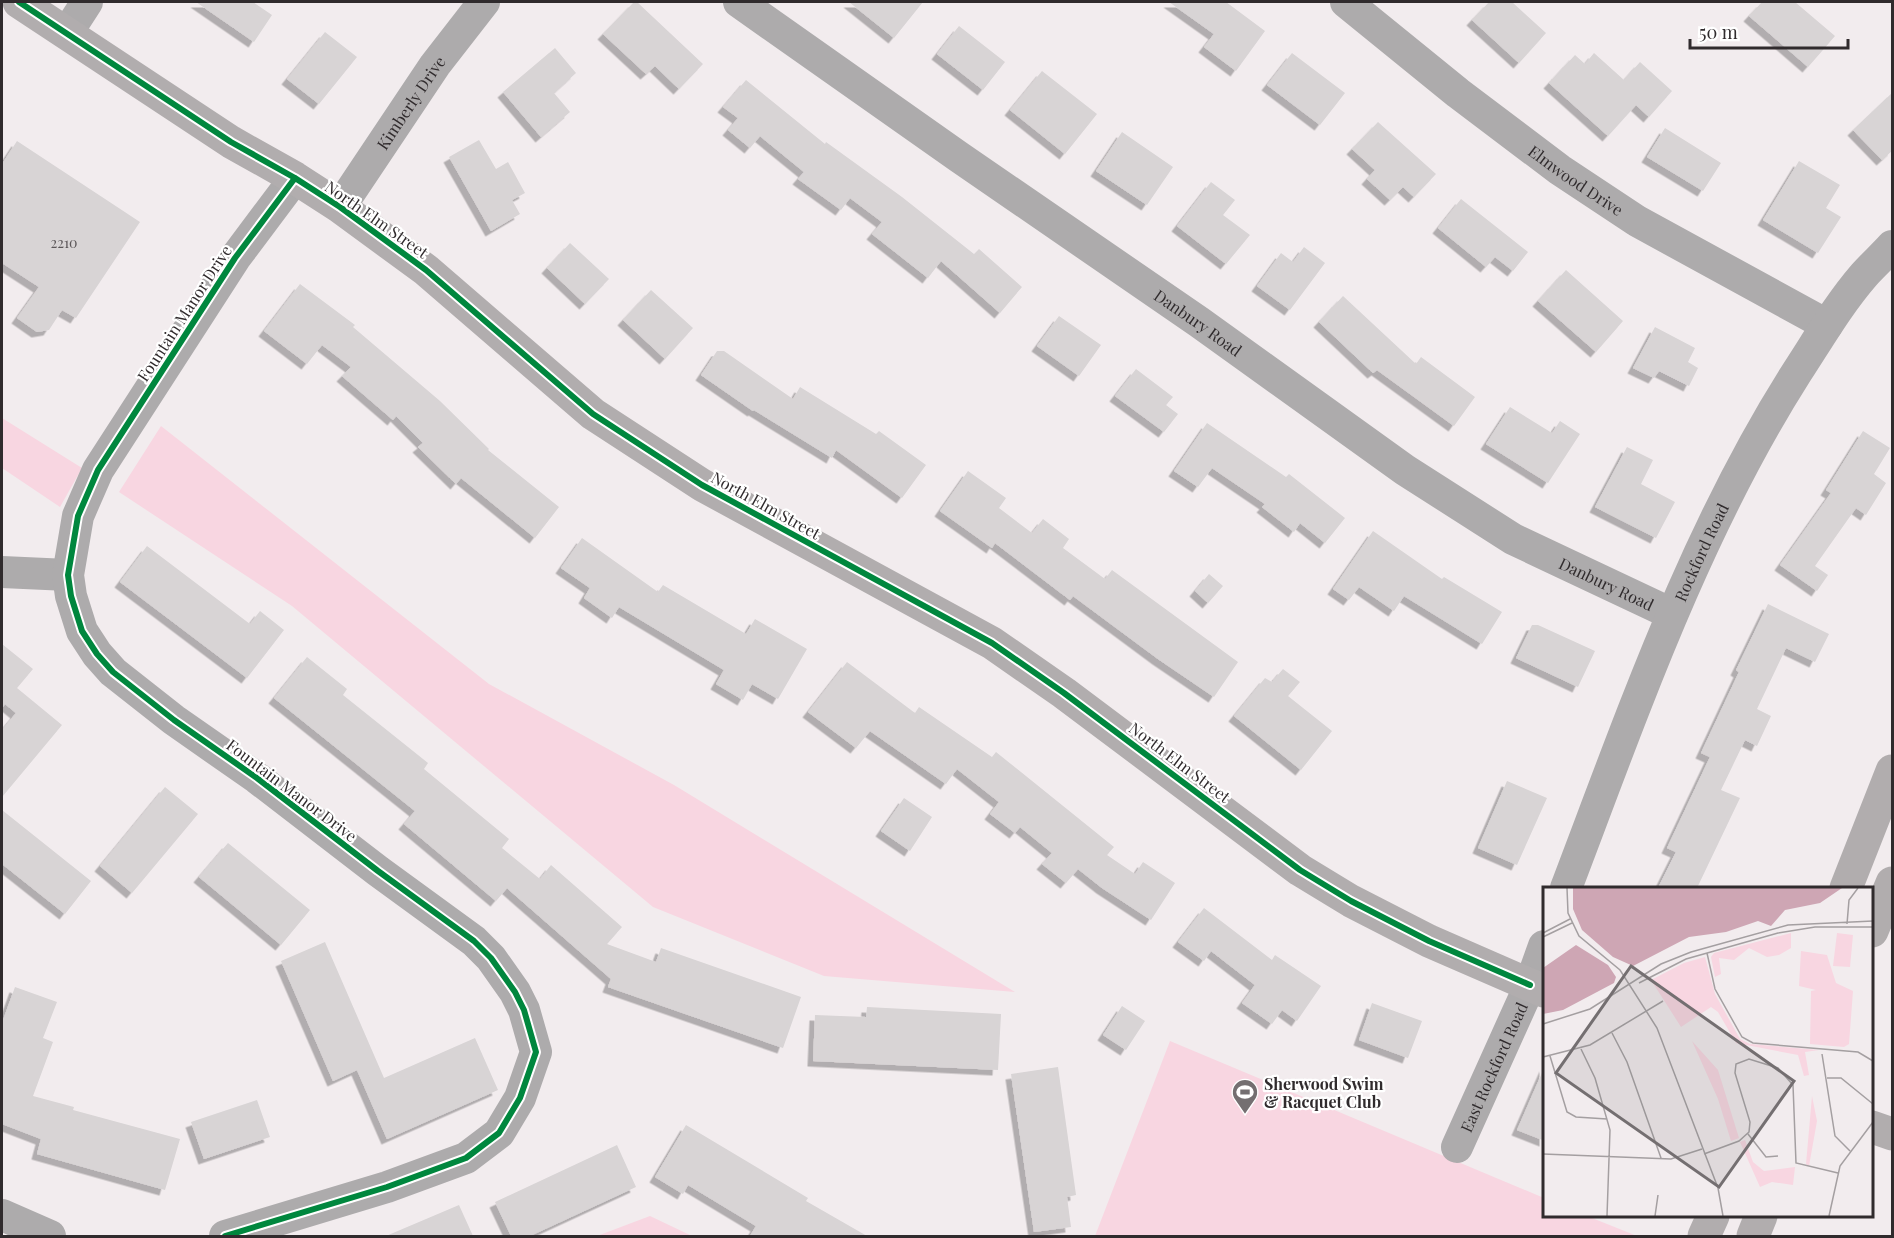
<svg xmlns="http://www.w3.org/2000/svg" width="1894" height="1238" viewBox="0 0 1894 1238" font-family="'Playfair Display',serif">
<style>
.green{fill:#f8d6e1}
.building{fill:#d8d4d5;filter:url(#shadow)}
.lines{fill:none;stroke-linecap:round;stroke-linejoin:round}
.minor{stroke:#adabac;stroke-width:32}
.major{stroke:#b1adae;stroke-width:33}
.cycleway-casing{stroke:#fff;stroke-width:10}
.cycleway{stroke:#00873e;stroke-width:6}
.labels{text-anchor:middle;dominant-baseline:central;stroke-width:4.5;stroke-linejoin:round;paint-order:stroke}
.number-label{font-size:14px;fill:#5b5658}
.street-label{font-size:16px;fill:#302b2d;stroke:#fff}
.poi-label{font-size:16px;font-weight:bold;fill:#302b2d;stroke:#fff;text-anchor:start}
.inset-road{fill:none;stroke:#a49fa1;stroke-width:1.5}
.view{fill:#746f71;fill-opacity:0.15;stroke:#746f71;stroke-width:3}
.inset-edge{fill:none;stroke:#302b2d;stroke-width:3}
</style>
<defs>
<filter id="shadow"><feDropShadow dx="-5.5" dy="5.5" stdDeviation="0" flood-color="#0004"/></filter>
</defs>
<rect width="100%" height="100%" fill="#f2ecee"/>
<path class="green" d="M2 418 82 468 60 507 2 468Z
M161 426 489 684 674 785 1015 992 824 976 653 907 292 606 119 492Z
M1170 1041 1544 1198V1216H1587L1637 1236H1095Z
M650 1216 692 1236H597Z"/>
<path class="building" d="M196 2H253L272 15 254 42Z
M634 2H637L703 64 679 89 655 66 646 74 603 34Z
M849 2H923L894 38Z
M1169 2H1226L1265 31 1236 71 1204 47 1214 34Z
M1489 2H1512L1546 33 1519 63 1472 20Z
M1762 2H1795L1835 36 1808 67 1749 16Z
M959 26 1005 62 983 90 937 54Z
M325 32 357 57 319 104 287 79Z
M555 48 576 73 554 93 570 112 541 137 503 92Z
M1292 53 1345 93 1320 125 1267 85Z
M1594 53 1624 80 1640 62 1672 91 1649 117 1636 105 1608 136 1549 83 1575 55 1585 64Z
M1042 71 1097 114 1065 154 1010 110Z
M746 80 825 144 826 142 902 197 974 254 979 249 1022 287 1000 313 941 261 928 278 872 234 882 222 850 198 841 210 798 179 804 172 760 136 750 148 728 130 738 118 723 107Z
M1893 92V150L1882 160 1853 130Z
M1378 122 1436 174 1414 197 1403 187 1390 200 1367 179 1375 170 1352 149Z
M1665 128 1721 163 1703 191 1647 157Z
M1122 132 1173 167 1147 205 1096 171Z
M479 140 496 169 508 162 525 193 512 200 520 214 491 231 449 157Z
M17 141 140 222 76 318 62 310 49 330 37 332 17 318 39 287 2 263V164Z
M1799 161 1840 185 1826 208 1841 217 1818 253 1763 220Z
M1211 182 1235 200 1223 215 1250 235 1226 264 1177 226Z
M1461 199 1528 252 1513 271 1495 257 1486 267 1438 228Z
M570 243 609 279 585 304 547 268Z
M1304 247 1325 263 1290 310 1257 286 1281 253 1293 262Z
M1566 270 1623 321 1596 352 1538 301Z
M300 284 355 325 353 327 440 401 489 449 488 450 559 507 535 538 461 478 456 484 418 447 423 443 396 416 393 420 342 376 351 367 322 345 307 364 264 331Z
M651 290 693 328 665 359 623 320Z
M1343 296 1416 364 1421 357 1475 397 1454 426 1377 370 1373 373 1319 322Z
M1059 316 1101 345 1079 376 1037 346Z
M1655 327 1695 348 1688 362 1698 368 1689 386 1659 371 1654 378 1633 368Z
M717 351H724L793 399 800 387 876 434 879 431 926 465 902 498 836 450 832 458 754 410 753 411 701 375Z
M1136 369 1173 397 1166 405 1178 414 1164 432 1115 396Z
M1510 407 1552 433 1560 421 1580 434 1548 483 1486 444Z
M1207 423 1286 477 1289 474 1345 518 1325 543 1300 523 1294 532 1262 507 1265 504 1212 468 1198 487 1174 471Z
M1863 431 1890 448 1874 474 1886 483 1866 515 1856 508 1815 566 1828 575 1817 591 1780 565 1831 493 1826 490Z
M1627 447 1653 460 1641 484 1675 502 1656 538 1595 507Z
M968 471 1006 498 999 508 1032 533 1043 519 1069 539 1063 548 1105 579 1112 570 1238 662 1214 697 1158 659 1073 596 1070 600 995 543 992 548 940 511Z
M1373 531 1442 579 1444 577 1502 612 1482 644 1404 596 1394 611 1359 587 1349 600 1333 589Z
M582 538 658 592 663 585 746 634 755 619 807 649 778 699 752 684 743 700 716 684 724 670 619 607 612 618 584 598 590 588 561 568Z
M147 546 250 624 260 611 284 630 247 678 120 582Z
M1209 574 1223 586 1208 603 1195 591Z
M1768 604 1829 634 1815 662 1786 648 1757 709 1771 716 1757 746 1745 740 1721 790 1740 798 1697 888H1658L1676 852 1667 848 1710 757 1701 753 1739 672 1736 670Z
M1532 625H1538L1595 651 1578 687 1516 658Z
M2 644 33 669 17 688 62 725 2 797V730L16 713 5 704 2 708Z
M307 657 347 689 343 695 428 763 424 769 509 839 502 848 540 879 551 865 622 927 607 944 656 962 661 948 801 997 783 1048 608 987 611 979 507 888 496 901 404 824 415 811 274 698Z
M847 662 915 713 919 707 992 757 996 752 1114 847 1107 855 1135 874 1143 862 1175 883 1151 920 1102 888 1078 869 1066 883 1042 864 1052 853 1020 827 1015 833 990 814 999 802 957 769 946 784 870 731 856 748 808 712Z
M1283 669 1300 682 1288 696 1332 731 1301 770 1234 716 1265 678 1272 682Z
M1507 781 1547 798 1517 865 1478 848Z
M165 787 198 814 132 893 100 866Z
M904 798 932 817 910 851 881 831Z
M2 810 91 881 65 914 2 864Z
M228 843 310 910 281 945 199 877Z
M1204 908 1272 960 1275 955 1321 986 1297 1021 1282 1010 1272 1024 1242 1003 1255 985 1211 951 1204 961 1178 942Z
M325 942 384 1078 475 1038 498 1090 387 1139 357 1070 333 1081 281 961Z
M15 987 57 1002 43 1038 53 1042 33 1096 74 1107 73 1110 180 1139 165 1190 37 1154 41 1139 2 1124V1023Z
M1372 1003 1422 1021 1408 1058 1359 1040Z
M1122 1006 1145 1021 1126 1050 1103 1035Z
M867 1007 1001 1014 998 1070 813 1061 815 1015 866 1017Z
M1545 1066V1141L1517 1130Z
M1058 1067 1076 1195 1067 1197 1071 1227 1034 1232 1011 1074Z
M257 1100 270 1137 204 1159 191 1122Z
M686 1125 808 1198 806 1201 867 1236H750L756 1226 688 1185 683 1194 655 1177Z
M617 1145 636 1187 530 1236H511L495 1202Z
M459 1205 473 1236H386Z"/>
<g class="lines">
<g class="minor">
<path id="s1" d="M739 2 959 157 1199 322 1405 470 1513 539 1672 614"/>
<path id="s2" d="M1346 2 1458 93 1560 170 1637 221 1827 325"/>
<path d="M67 33 87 2"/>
<path id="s3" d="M340 207 435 65 484 2"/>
<path d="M2 572 68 575"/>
<path id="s4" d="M1566 888C1633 712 1695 532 1797 372 1818 340 1838 305 1864 275 1873 265 1883 256 1892 246"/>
<path id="s5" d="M1457 1147 1530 985 1544 946"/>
<path d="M2 1215 50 1236"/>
<path d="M225 1236 387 1187 466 1158 499 1133 520 1098 536 1052 524 1010 515 992 491 958 474 941 378 871 257 778 174 720 113 672 97 654 82 631 71 596 68 575 78 516 98 470 235 258 295 178"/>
</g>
<path class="major" d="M19 2 231 142 295 178 340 207 426 270 593 414 702 485 992 643 1064 693 1300 870 1351 901 1429 941 1544 991
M1846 888 1892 771
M1872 931 1892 883
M1872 1127 1892 1134
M1704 1236 1713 1216
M1753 1236 1761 1216"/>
<g class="cycleway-casing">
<path id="cycleway" d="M19 2 231 142 295 178 340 207 426 270 593 414 702 485 992 643 1064 693 1300 870 1351 901 1429 941 1530 985
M225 1236 387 1187 466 1158 499 1133 520 1098 536 1052 524 1010 515 992 491 958 474 941 378 871 257 778 174 720 113 672 97 654 82 631 71 596 68 575 78 516 98 470 235 258 295 178"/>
</g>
<use href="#cycleway" class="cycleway"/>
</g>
<defs>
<g id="stadium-pin" transform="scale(1.35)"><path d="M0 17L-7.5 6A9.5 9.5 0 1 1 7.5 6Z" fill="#746f71" stroke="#fff"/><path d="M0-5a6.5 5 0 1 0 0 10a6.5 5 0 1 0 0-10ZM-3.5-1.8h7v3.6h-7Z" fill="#fff"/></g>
</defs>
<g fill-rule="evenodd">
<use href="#stadium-pin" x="1245" y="1092"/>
</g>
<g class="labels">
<g class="number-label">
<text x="64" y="242">2210</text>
</g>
<g class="street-label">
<text stroke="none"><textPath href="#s3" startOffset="126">Kimberly Drive</textPath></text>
<text stroke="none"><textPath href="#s2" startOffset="291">Elmwood Drive</textPath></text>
<text transform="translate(377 219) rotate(35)">North Elm Street</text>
<text transform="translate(184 313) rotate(-57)">Fountain Manor Drive</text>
<text stroke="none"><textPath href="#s1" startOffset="560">Danbury Road</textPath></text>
<text transform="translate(766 505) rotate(29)">North Elm Street</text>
<text stroke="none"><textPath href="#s4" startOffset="362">Rockford Road</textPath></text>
<text stroke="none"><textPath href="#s1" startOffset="1046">Danbury Road</textPath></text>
<text transform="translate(1180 762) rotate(37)">North Elm Street</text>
<text transform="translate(292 790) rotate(37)">Fountain Manor Drive</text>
<text stroke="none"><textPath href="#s5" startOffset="88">East Rockford Road</textPath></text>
</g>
<g class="poi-label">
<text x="1264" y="1083">Sherwood Swim<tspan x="1264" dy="18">&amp; Racquet Club</tspan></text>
</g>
</g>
<g transform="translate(1543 887)">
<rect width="330" height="330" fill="#f2ecee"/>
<path d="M248 46V61L236 68 224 70 206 61 191 73 176 71 178 87 172 90 168 70 171 66ZM294 46 310 48 307 80 290 79ZM258 64 284 68 293 96 310 104 306 157 301 160 267 157 268 104 273 103 256 99ZM162 70 172 107 197 152 207 157 276 163 262 165 266 188 261 189 255 168 193 156 175 125 168 120 138 140 108 93 141 76ZM149 154 175 183 196 251 188 254 175 212ZM269 209 274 234 266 279 263 277ZM202 253 210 275 221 284 252 280 250 298 229 295 217 300 197 255Z" fill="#f8d6e1"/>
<path d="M30 1H299L277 16 242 23 228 39 215 34 183 45 146 50 90 79 70 70 39 43 30 22ZM33 58 65 78 73 90 71 96 20 123 0 127V81Z" fill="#cea6b4"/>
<path class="inset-road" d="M24 1 25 26 36 49 77 83 114 141 175 301 180 329M304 37 306 13 315 1M0 46 27 32M0 50 29 36M164 66 172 102 199 150 210 156 315 165 330 174M96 96 143 72 235 46 272 40H330M0 137 47 122 118 77 148 65 245 38 330 34M69 146 84 175 118 271M38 162 52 191 67 243 64 329M279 167 292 249 307 264M7 169 24 225 33 230 64 232M0 170 47 158 120 114M284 191H298L330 217M205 247 223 270 235 269M0 267 128 272 159 262M161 267 196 254 206 245 207 235 192 186 193 177 206 172 235 181 250 198 253 276 295 286M112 329 115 308M286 329 297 279 330 235"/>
<path class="view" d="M88 79 251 194 176 300 13 186Z"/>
<rect width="330" height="330" class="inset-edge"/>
</g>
<rect width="1894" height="1238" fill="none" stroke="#302b2d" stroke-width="6"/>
<path d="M1690 39v9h158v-9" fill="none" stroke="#302b2d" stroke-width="3"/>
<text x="1699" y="39" font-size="18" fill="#302b2d" stroke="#ffffff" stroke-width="4.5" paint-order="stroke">50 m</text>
</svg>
